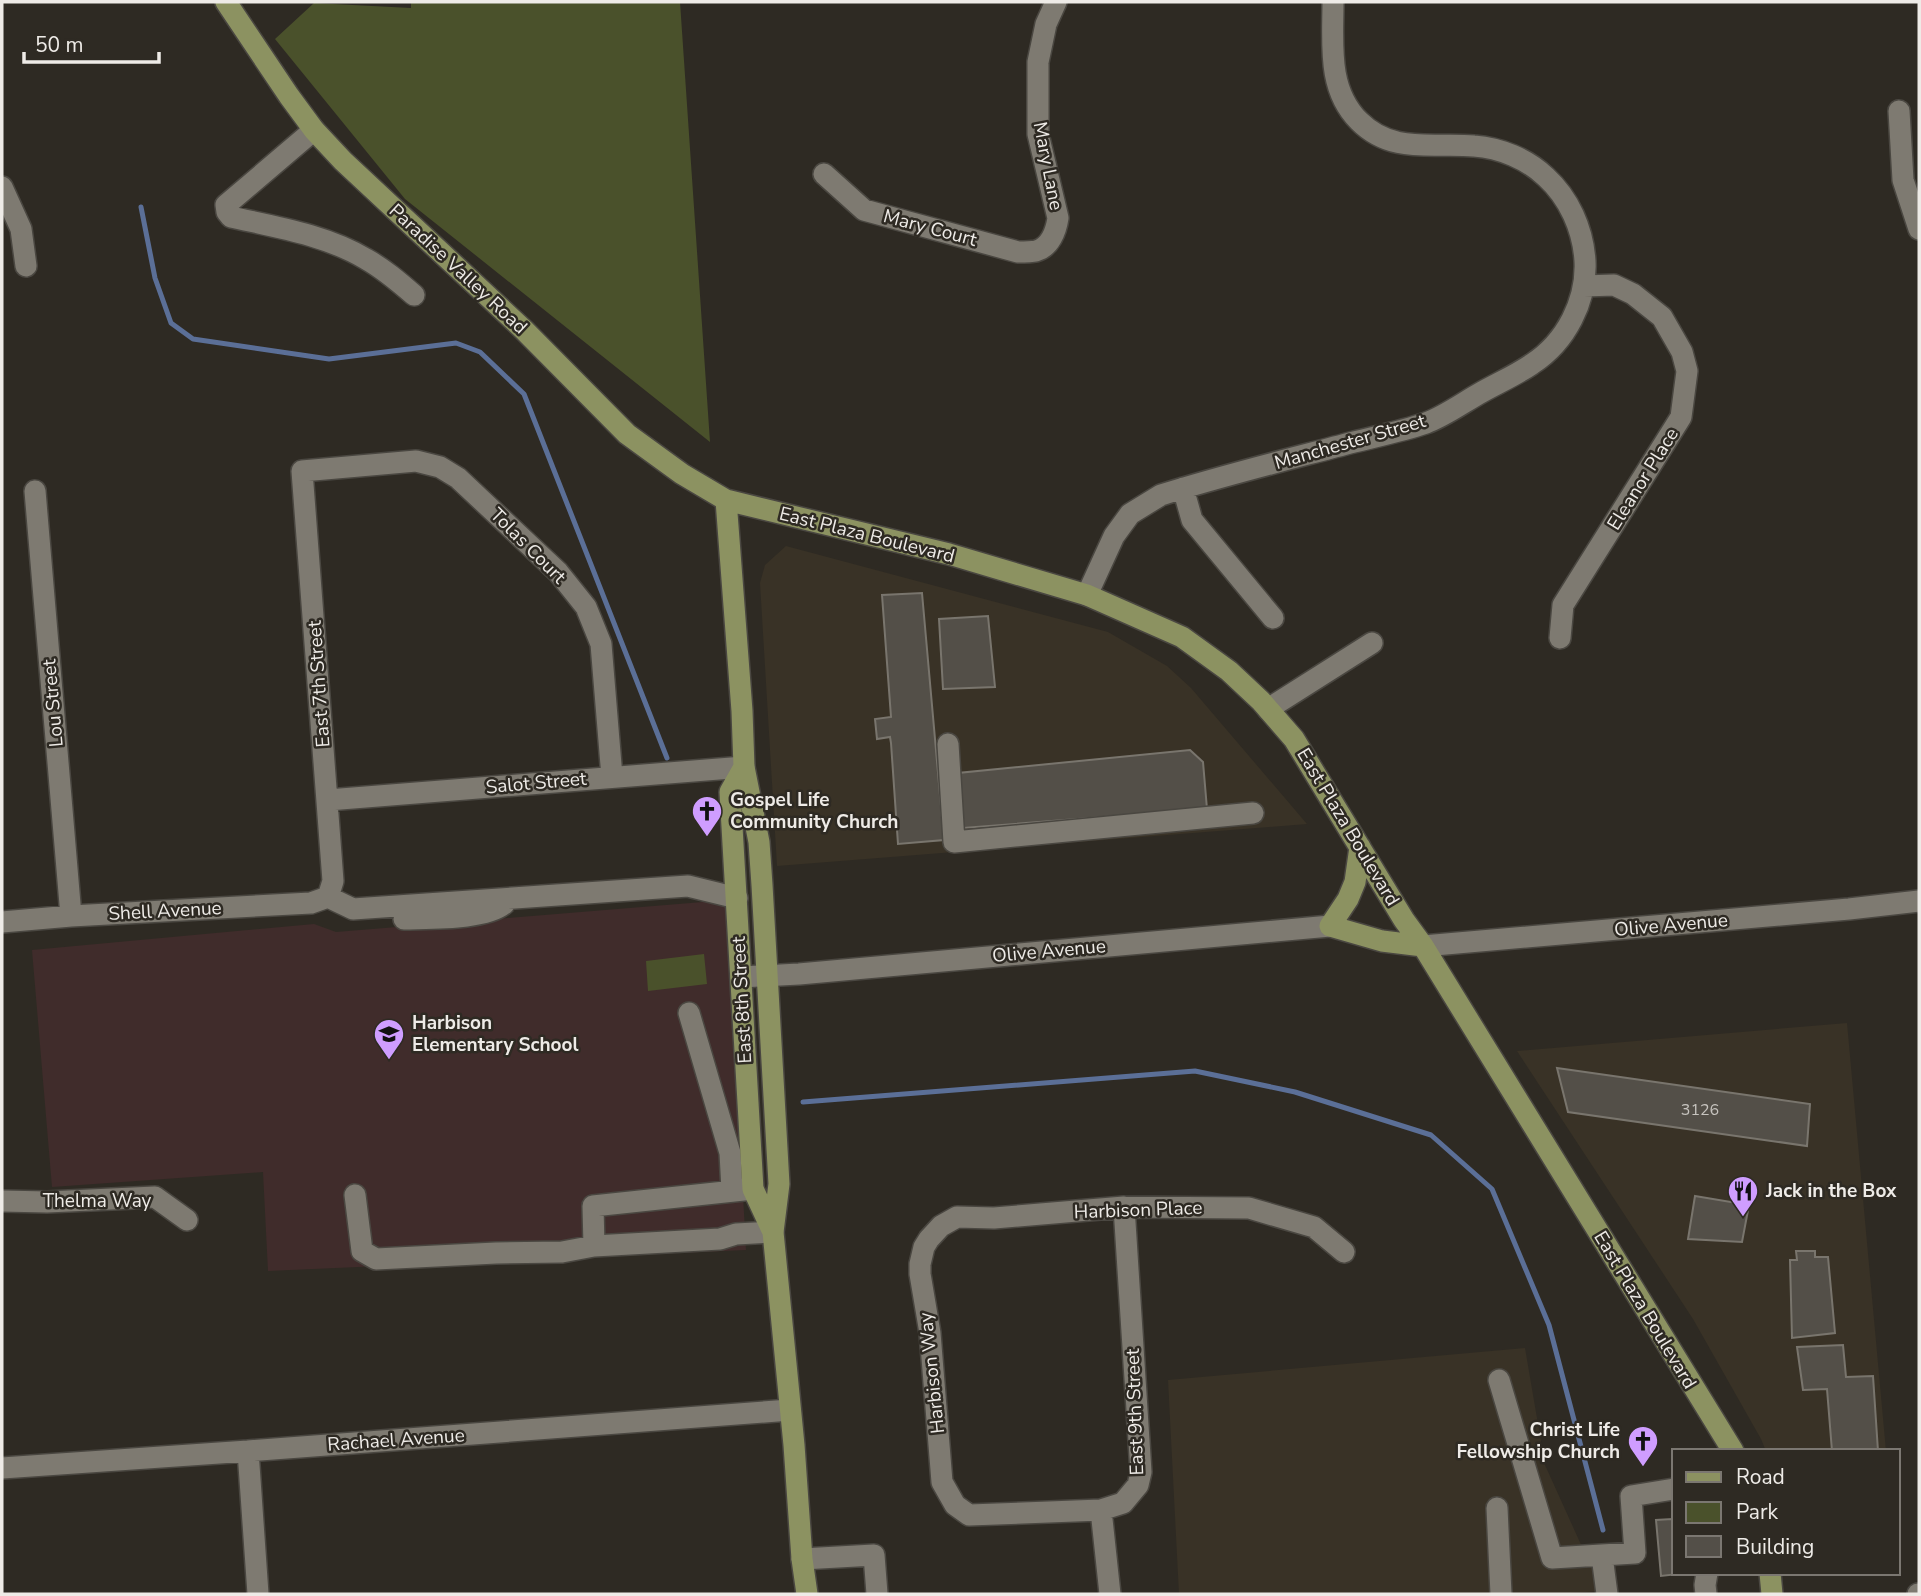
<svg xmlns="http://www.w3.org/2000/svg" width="1921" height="1596" viewBox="0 0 1921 1596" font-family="'Nunito Sans',sans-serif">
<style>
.built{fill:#393226}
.education{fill:#402c2b}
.green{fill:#4a512b}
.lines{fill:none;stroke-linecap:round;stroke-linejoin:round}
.stream{stroke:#5b6f97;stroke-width:5}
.building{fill:#534f48;stroke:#79756d;stroke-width:2}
.minor-casing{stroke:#4a4741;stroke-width:24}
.major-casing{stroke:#4a4741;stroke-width:24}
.minor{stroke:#7e7a71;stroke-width:21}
.major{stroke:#8c9261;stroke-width:21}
.labels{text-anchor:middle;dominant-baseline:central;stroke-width:5;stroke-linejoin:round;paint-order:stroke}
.number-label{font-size:16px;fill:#c7c4bf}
.street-label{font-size:19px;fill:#eeebe7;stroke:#2e2a23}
.poi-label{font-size:19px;font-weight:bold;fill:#eeebe7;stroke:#2e2a23;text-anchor:start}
</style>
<rect width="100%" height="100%" fill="#2e2a23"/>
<path class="built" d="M786 546 1108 632 1167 666 1191 688 1307 824 777 866 760 583 765 565Z
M1847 1023 1886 1451H1766L1761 1439 1693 1319 1517 1051Z
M1525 1348 1545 1465 1602 1591 1555 1594H1179L1168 1380Z"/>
<path class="education" d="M727 900 746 1250 268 1271 263 1172 52 1187 32 950 314 924 336 932Z"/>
<path class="green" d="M411 2H680L710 442 405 199 275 39 314 3 411 8Z
M704 954 707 984 648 991 646 961Z"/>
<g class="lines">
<path class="stream" d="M141 207 155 278 171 323 193 339 329 359 456 343 480 352 524 394 667 758
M803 1102 1195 1071 1295 1092 1431 1135 1492 1189 1549 1325 1603 1530"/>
</g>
<path class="building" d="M922 593 944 840 898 844 891 743 890 737 877 739 875 719 891 717 882 595Z
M988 616 995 687 943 689 939 619Z
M1190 750 1203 762 1207 809 963 828 958 773Z
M1557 1068 1810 1104 1807 1146 1568 1112Z
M1695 1196 1749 1205 1742 1242 1688 1239Z
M1796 1251H1815V1257H1828L1835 1333 1792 1338 1790 1260H1797Z
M1843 1345 1846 1377 1873 1376 1878 1451H1832L1827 1389 1803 1390 1797 1347Z
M1672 1519 1674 1573 1678 1574 1661 1576 1656 1520Z"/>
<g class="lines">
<g class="minor-casing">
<path id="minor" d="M1899 111 1903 180 1919 229
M314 130 226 205 227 212 231 217C276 227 326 235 366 259 384 269 399 282 414 295
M824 174 864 210 1018 252C1023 252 1031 252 1036 251 1050 247 1056 231 1058 218L1038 134V62L1046 24 1056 2
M2 187 21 229 26 266
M1183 488 1192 520 1273 618
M35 491 71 916
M1087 595 1114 536 1130 514 1161 495C1224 475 1290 459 1354 442 1378 436 1403 431 1426 423 1445 416 1464 402 1482 392 1498 383 1516 375 1532 364 1566 342 1587 301 1585 261 1583 229 1569 198 1546 177 1527 159 1501 148 1474 146 1433 142 1393 155 1359 121 1327 89 1333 44 1333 2
M1560 638 1563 605 1681 417 1687 371 1682 352 1662 317 1633 294 1614 285 1584 286
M1268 709 1372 643
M948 744 954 842 1253 813
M328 800 744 767
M328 897 333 881 302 471 416 461 440 467 458 478 558 572 586 607 601 644 612 777
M328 897 353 909 688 886 737 898
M404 919C428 918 488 920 505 903
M2 922 71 916 311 903 328 897
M1423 946 1849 909 1919 901
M741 977 799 974 1330 926
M689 1013 730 1153 732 1190
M355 1195 362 1251 376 1259 496 1253 562 1252 594 1246 720 1239 736 1234 773 1232
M2 1201 47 1202 155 1197 187 1220
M1124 1207 1141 1472 1138 1485 1123 1503 1101 1510 969 1515 955 1505 942 1482 930 1333 920 1274V1264L924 1247 929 1239 941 1226 957 1217 994 1218 1124 1207 1249 1208 1314 1227 1344 1252
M594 1246 593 1206 753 1189
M1499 1380 1552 1558 1635 1553 1631 1496 1674 1489
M248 1451 258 1594
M2 1468 248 1451 790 1410
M1497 1508 1501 1594
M1101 1510 1110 1594
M1602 1556 1607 1594
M802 1559 874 1555 877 1594
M1706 1594 1705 1585 1707 1573
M1918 1594H1919"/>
</g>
<g class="major-casing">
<path id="major" d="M226 2 289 96 314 130 343 161 524 330 627 434 682 474 726 500 949 554 1087 595 1182 637 1229 671 1261 701 1294 739 1404 920 1423 946 1733 1451
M726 500 742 711 744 767 759 842 762 885 779 1184 773 1232 794 1445 802 1559 807 1594
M744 767 730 792 753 1189 773 1232
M1360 847 1355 882 1348 899 1330 926 1382 941 1423 946
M1770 1573 1772 1594"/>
</g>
<use href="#minor" class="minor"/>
<use href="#major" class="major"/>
</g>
<defs>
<g id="church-pin" transform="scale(1.575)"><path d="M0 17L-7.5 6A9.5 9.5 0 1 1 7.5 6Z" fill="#cf9dff" stroke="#2e2a23"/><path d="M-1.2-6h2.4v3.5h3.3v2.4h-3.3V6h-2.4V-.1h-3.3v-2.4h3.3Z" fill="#111"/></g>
<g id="school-pin" transform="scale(1.575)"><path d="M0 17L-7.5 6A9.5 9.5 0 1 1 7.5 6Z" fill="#cf9dff" stroke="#2e2a23"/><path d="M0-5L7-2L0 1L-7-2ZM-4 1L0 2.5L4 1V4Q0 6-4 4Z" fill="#111"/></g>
<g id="restaurant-pin" transform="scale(1.575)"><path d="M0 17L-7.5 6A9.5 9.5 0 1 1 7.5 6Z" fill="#cf9dff" stroke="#2e2a23"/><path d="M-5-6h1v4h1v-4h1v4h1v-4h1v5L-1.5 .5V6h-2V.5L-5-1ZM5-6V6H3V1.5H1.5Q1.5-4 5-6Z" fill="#111"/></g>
</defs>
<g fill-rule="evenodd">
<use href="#church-pin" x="707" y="811"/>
<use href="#school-pin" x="389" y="1034"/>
<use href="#restaurant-pin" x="1743" y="1191"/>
<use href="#church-pin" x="1643" y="1441"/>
</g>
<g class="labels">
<g class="number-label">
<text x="1700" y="1110">3126</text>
</g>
<g class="street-label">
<text transform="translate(1048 166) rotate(79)">Mary Lane</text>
<text transform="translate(930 228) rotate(15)">Mary Court</text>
<text transform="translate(458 269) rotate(43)">Paradise Valley Road</text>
<text transform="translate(1350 442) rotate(-16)">Manchester Street</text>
<text transform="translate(1643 479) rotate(-58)">Eleanor Place</text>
<text transform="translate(867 535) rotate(14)">East Plaza Boulevard</text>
<text transform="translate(528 546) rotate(45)">Tolas Court</text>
<text transform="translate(319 684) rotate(-94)">East 7th Street</text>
<text transform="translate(53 703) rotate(-95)">Lou Street</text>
<text transform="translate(536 783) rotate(-5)">Salot Street</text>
<text transform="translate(1348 827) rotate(59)">East Plaza Boulevard</text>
<text transform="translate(165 911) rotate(-3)">Shell Avenue</text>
<text transform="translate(1671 925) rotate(-5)">Olive Avenue</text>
<text transform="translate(1049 951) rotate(-5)">Olive Avenue</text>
<text transform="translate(742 1000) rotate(-93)">East 8th Street</text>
<text x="97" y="1201">Thelma Way</text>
<text transform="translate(1138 1210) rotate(-2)">Harbison Place</text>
<text transform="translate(1645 1310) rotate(59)">East Plaza Boulevard</text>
<text transform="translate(932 1373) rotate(-96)">Harbison Way</text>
<text transform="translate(1135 1412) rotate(-92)">East 9th Street</text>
<text transform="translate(396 1440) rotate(-4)">Rachael Avenue</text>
</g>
<g class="poi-label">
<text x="730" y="800">Gospel Life<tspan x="730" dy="22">Community Church</tspan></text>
<text x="412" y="1023">Harbison<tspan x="412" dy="22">Elementary School</tspan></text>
<text x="1766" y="1191">Jack in the Box</text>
<text x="1620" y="1430" text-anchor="end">Christ Life<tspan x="1620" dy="22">Fellowship Church</tspan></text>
</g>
</g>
<rect width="1921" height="1596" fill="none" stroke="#eeebe7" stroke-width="7"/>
<rect x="1672" y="1449" width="228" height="126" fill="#2e2a23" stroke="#7b7771" stroke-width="2"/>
<rect x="1686" y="1472" width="35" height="10" fill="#8c9261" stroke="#7b7771" stroke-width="2"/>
<text x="1736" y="1484" font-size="21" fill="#eeebe7">Road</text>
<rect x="1686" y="1502" width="35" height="21" fill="#4a512b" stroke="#7b7771" stroke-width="2"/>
<text x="1736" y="1519" font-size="21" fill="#eeebe7">Park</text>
<rect x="1686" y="1536" width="35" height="21" fill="#534f48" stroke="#7b7771" stroke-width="2"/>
<text x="1736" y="1554" font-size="21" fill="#eeebe7">Building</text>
<path d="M24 52v10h135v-10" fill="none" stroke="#eeebe7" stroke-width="3.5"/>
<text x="35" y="52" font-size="21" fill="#eeebe7" stroke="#2e2a23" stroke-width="5" paint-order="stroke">50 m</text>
</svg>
